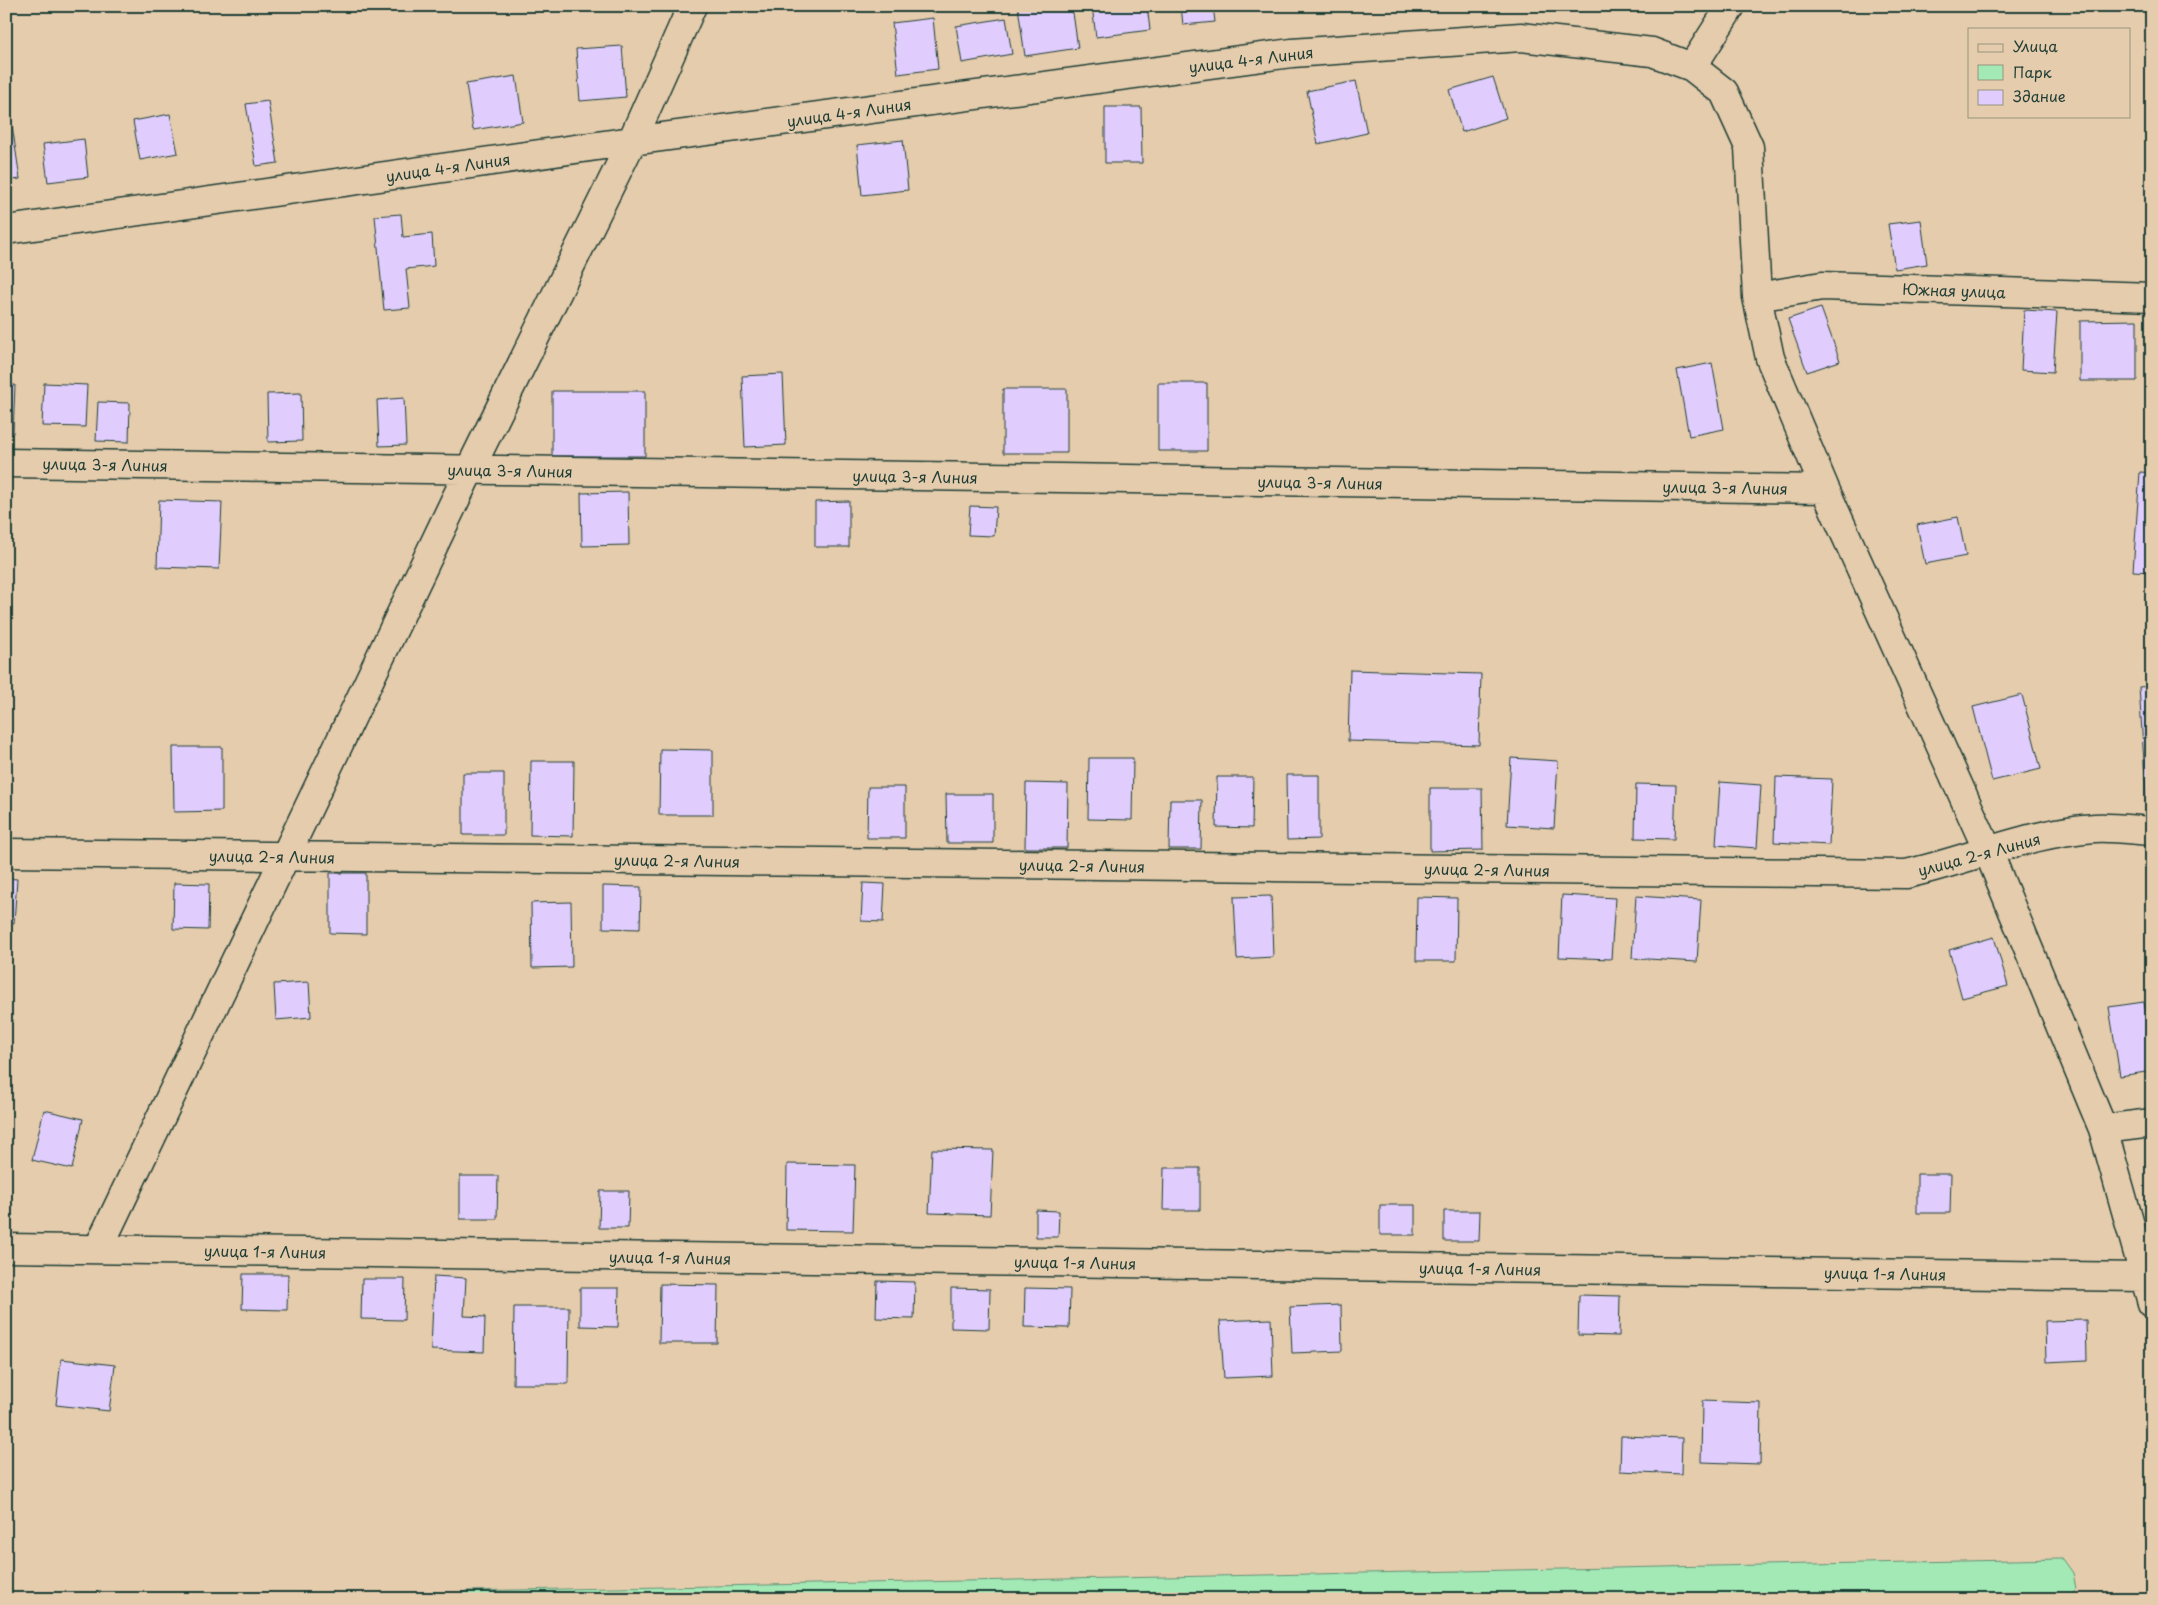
<svg xmlns="http://www.w3.org/2000/svg" width="2158" height="1605" viewBox="0 0 2158 1605" font-family="'Playpen Sans',sans-serif">
<style>
.green{fill:#a3e9b6;stroke:#619375}
.building{fill:#e0cdfe;stroke:#1f3d34}
.lines{fill:none;stroke-linecap:round;stroke-linejoin:round}
.minor-casing{stroke:#1f3d34;stroke-width:31}
.minor{stroke:#e5ccad;stroke-width:28}
.labels{text-anchor:middle;dominant-baseline:central;stroke-width:4.5;stroke-linejoin:round;paint-order:stroke}
.street-label{font-size:15px;fill:#1f3d34;stroke:#e5ccad}
</style>
<rect width="100%" height="100%" fill="#e5ccad"/>
<filter id="ink" filterUnits="userSpaceOnUse"><feTurbulence type="fractalNoise" baseFrequency=".02" numOctaves="2"/><feDisplacementMap in="SourceGraphic" scale="10" xChannelSelector="R" yChannelSelector="G"/><feConvolveMatrix kernelMatrix="1 2 1 2 8 2 1 2 1" color-interpolation-filters="sRGB"/></filter>
<g filter="url(#ink)">
<path class="green" d="M2063 1559 2073 1573 2076 1589 2066 1599H455L466 1591Z"/>
<path class="building" d="M1025 6H1072L1078 48 1025 56 1018 7Z
M1092 6H1147L1150 30 1096 37Z
M1181 6H1213L1215 22 1183 25Z
M933 18 938 69 898 74 892 23Z
M1006 18 1012 54 962 63 956 26Z
M622 46 626 97 580 101 576 49Z
M516 76 523 122 473 130 466 84Z
M1493 77 1506 118 1462 132 1449 90Z
M1356 81 1367 133 1318 144 1307 91Z
M268 101 278 163 256 166 246 104Z
M1105 107H1141L1142 163H1105Z
M170 114 178 153 140 160 133 121Z
M12 125 20 179 6 181V126Z
M84 139 88 177 48 182 43 144Z
M903 140 908 190 862 195 857 145Z
M401 214 403 237 432 234 434 266 406 269 410 308 384 310 375 216Z
M1921 220 1927 264 1895 269 1888 224Z
M1821 308 1840 361 1807 372 1788 319Z
M2024 310 2057 312 2053 372 2021 370Z
M2137 320V381H2080V321Z
M1712 363 1724 429 1689 436 1677 370Z
M783 374 786 445 745 447 742 376Z
M44 383 87 385 85 427 42 426Z
M1158 383H1207V451H1158Z
M6 384 15 385 13 433H6Z
M1003 389H1067V453H1003Z
M552 391H645V456H552Z
M301 393 302 441 268 442 267 394Z
M404 398 406 445 379 446 377 400Z
M98 402 130 403 129 442 96 441Z
M2140 472 2152 473V572L2133 571Z
M628 492 629 545 582 546 581 493Z
M6 493H9L7 554H6Z
M159 500 222 502 219 569 157 567Z
M849 501V547H815V502Z
M970 506 996 507 994 536 968 535Z
M1958 517 1966 556 1925 564 1917 525Z
M1350 670 1481 674 1479 745 1348 741Z
M2152 686V806L2147 807 2139 687Z
M2022 695 2041 769 1992 781 1973 707Z
M6 731 11 732 8 803H6Z
M173 747H222V811L174 812Z
M660 749 713 750V815H659Z
M1089 758H1133L1132 820 1088 819Z
M1511 758 1558 761 1554 828 1507 825Z
M531 761H574L573 836 530 835Z
M463 773H504V835H463Z
M1286 775H1319V839L1287 840Z
M1217 777H1253L1252 828 1216 827Z
M1776 777 1832 779 1829 845 1774 842Z
M1720 782 1761 785 1757 848 1716 845Z
M1026 783 1068 784 1067 848H1025Z
M1636 784 1676 785 1674 839 1635 838Z
M868 787H905V838H867Z
M1430 788H1482L1483 850 1430 851Z
M946 794H993V843H947Z
M1170 800H1202L1201 849H1169Z
M330 873H366V934L330 933Z
M6 878 17 879 14 923 6 922Z
M174 883 209 884 208 930 173 929Z
M863 883 885 884 883 922 861 921Z
M603 886 641 887 640 929 603 928Z
M1562 895 1615 898 1611 959 1559 957Z
M1271 896 1273 957 1237 959 1234 897Z
M1636 896 1701 900 1697 962 1632 958Z
M1417 897 1457 898 1456 961H1416Z
M571 902 572 967 532 968 531 903Z
M1994 937 2008 986 1962 998 1949 950Z
M309 982 311 1017 276 1020 274 984Z
M2144 1002 2152 1052V1071L2120 1076 2109 1007Z
M44 1110 83 1119 72 1169 32 1160Z
M932 1149 993 1150 990 1215 929 1213Z
M787 1164 855 1165 853 1231 786 1230Z
M1164 1168H1200V1210H1163Z
M1917 1174H1951L1950 1213H1917Z
M460 1176H498L497 1219H460Z
M600 1191H629L628 1228H599Z
M1380 1205H1415V1235H1380Z
M1036 1210 1059 1211 1058 1237H1036Z
M1444 1211H1480L1479 1241H1444Z
M243 1274H288L287 1310 242 1309Z
M434 1276 466 1278 464 1316 485 1317 484 1352 431 1350Z
M362 1279H405L404 1320 361 1319Z
M877 1281 915 1282 914 1319 876 1318Z
M660 1284 718 1285 717 1343H659Z
M580 1288H619L618 1327 580 1326Z
M951 1288 990 1289 989 1329 951 1328Z
M1025 1288 1070 1289 1069 1328 1024 1327Z
M1579 1295 1620 1296 1619 1336 1578 1335Z
M1341 1305 1342 1351 1292 1353 1290 1307Z
M514 1307H569L568 1384H513Z
M1271 1319 1273 1376 1224 1378 1220 1321Z
M2086 1320 2087 1360 2046 1362 2045 1321Z
M61 1359 115 1365 109 1411 56 1405Z
M1702 1401 1761 1403 1760 1464 1701 1462Z
M1621 1436 1682 1438 1681 1474 1620 1471Z"/>
<g class="lines">
<g class="minor-casing">
<path id="minor" d="M1692 67 1731 6
M6 230 632 141 1292 53 1521 37 1652 52 1692 67 1724 92 1749 147 1757 297 1770 358 1825 489 1988 851 2103 1129 2152 1303
M1757 297 1822 286 2152 297
M6 463 1825 489
M6 853 1906 874C1969 860 2030 832 2095 828 2113 827 2133 830 2152 831
M2103 1129 2152 1123
M6 1248 2144 1277
M98 1249 470 469 632 141 692 6"/>
</g>
<use href="#minor" class="minor"/>
</g>
</g>
<g class="labels">
<g class="street-label">
<text transform="translate(1251 59) rotate(-7)">улица 4-я Линия</text>
<text transform="translate(849 112) rotate(-8)">улица 4-я Линия</text>
<text transform="translate(448 167) rotate(-8)">улица 4-я Линия</text>
<text transform="translate(1954 290) rotate(2)">Южная улица</text>
<text transform="translate(105 464) rotate(1)">улица 3-я Линия</text>
<text transform="translate(510 470) rotate(1)">улица 3-я Линия</text>
<text transform="translate(915 476) rotate(1)">улица 3-я Линия</text>
<text transform="translate(1320 482) rotate(1)">улица 3-я Линия</text>
<text transform="translate(1725 487) rotate(1)">улица 3-я Линия</text>
<text transform="translate(1979 854) rotate(-15)">улица 2-я Линия</text>
<text transform="translate(272 856) rotate(1)">улица 2-я Линия</text>
<text transform="translate(677 860) rotate(1)">улица 2-я Линия</text>
<text transform="translate(1082 865) rotate(1)">улица 2-я Линия</text>
<text transform="translate(1487 869) rotate(1)">улица 2-я Линия</text>
<text transform="translate(265 1251) rotate(1)">улица 1-я Линия</text>
<text transform="translate(670 1257) rotate(1)">улица 1-я Линия</text>
<text transform="translate(1075 1262) rotate(1)">улица 1-я Линия</text>
<text transform="translate(1480 1268) rotate(1)">улица 1-я Линия</text>
<text transform="translate(1885 1273) rotate(1)">улица 1-я Линия</text>
</g>
</g>
<rect width="2158" height="1605" fill="none" stroke="#e5ccad" stroke-width="25"/>
<rect x="12" y="12" width="2133" height="1580" fill="none" stroke="#1f3d34" stroke-width="2" filter="url(#ink)"/>
<rect x="1968" y="28" width="162" height="90" fill="#e5ccad" stroke="#96937d"/>
<rect x="1978" y="44" width="25" height="8" fill="#e5ccad" stroke="#96937d"/>
<text x="2013" y="52" font-size="15" fill="#1f3d34">Улица</text>
<rect x="1978" y="65" width="25" height="15" fill="#a3e9b6" stroke="#96937d"/>
<text x="2013" y="78" font-size="15" fill="#1f3d34">Парк</text>
<rect x="1978" y="90" width="25" height="15" fill="#e0cdfe" stroke="#96937d"/>
<text x="2013" y="102" font-size="15" fill="#1f3d34">Здание</text>
</svg>
